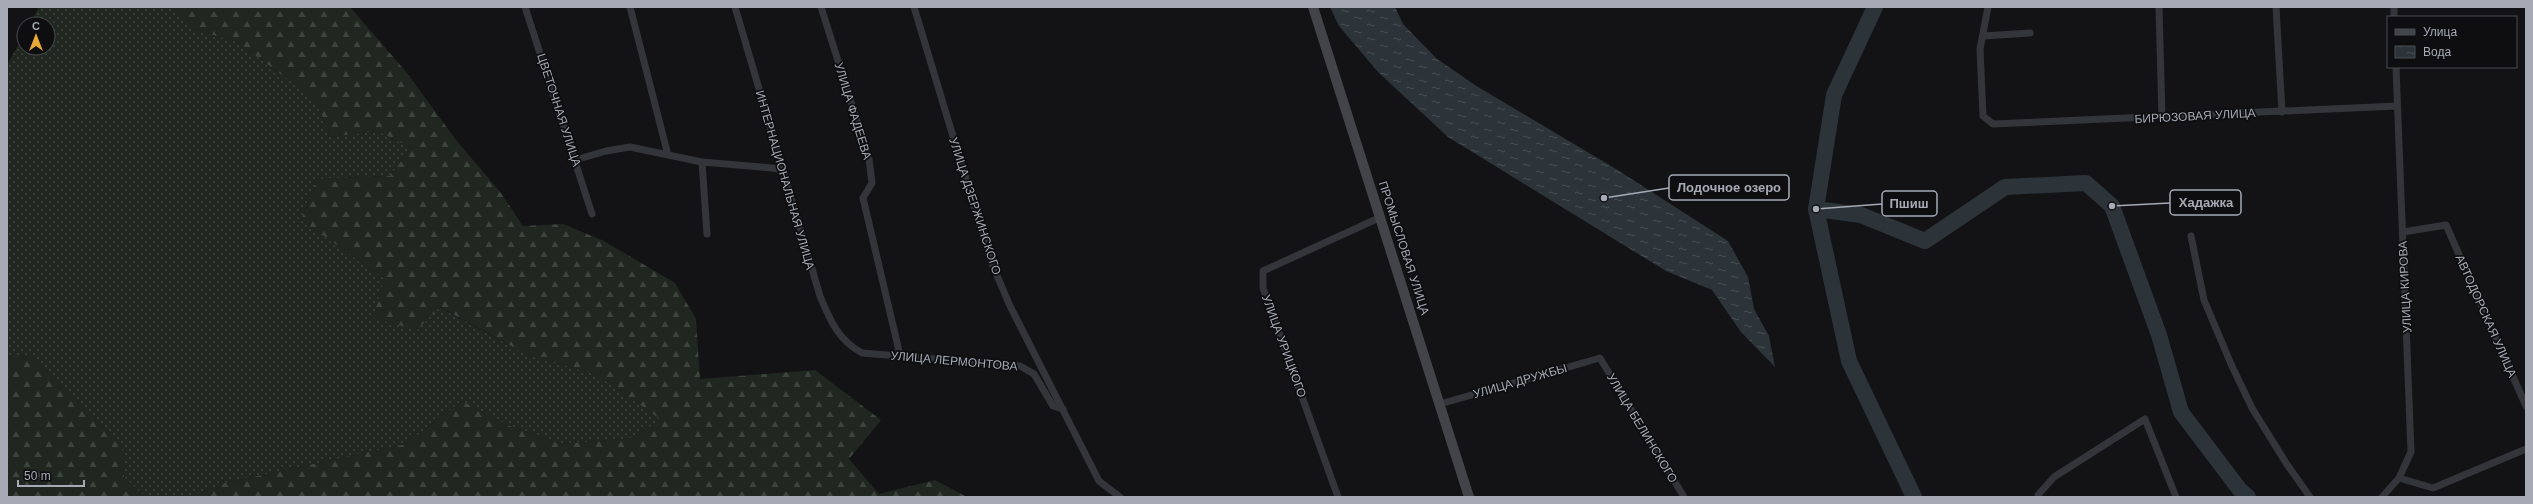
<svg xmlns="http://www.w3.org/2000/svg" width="2533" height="504" viewBox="0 0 2533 504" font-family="Helvetica,sans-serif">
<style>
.grass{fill:url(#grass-dots)}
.forest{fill:url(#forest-firs)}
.water{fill:url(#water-ripples)}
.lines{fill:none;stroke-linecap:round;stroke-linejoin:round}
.river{stroke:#2c343a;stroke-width:16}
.minor{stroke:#34353a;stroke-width:7}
.secondary{stroke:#42444a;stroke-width:10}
.labels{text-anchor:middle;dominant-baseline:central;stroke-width:3.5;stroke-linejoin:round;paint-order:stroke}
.street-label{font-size:12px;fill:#a5aab5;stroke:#0e0e10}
.leader{fill:none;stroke:#a5aab5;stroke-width:1.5}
.callout-dot{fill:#a5aab5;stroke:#0e0e10;stroke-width:1.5}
.callout{fill:#0e0e10;stroke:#a5aab5;stroke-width:1.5}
.callout-label{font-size:13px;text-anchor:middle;font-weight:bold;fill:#a5aab5}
</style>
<defs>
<pattern id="grass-dots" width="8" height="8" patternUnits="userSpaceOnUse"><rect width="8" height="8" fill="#202720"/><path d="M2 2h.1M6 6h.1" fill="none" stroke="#3d443e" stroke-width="1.8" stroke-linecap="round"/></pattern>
<pattern id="forest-firs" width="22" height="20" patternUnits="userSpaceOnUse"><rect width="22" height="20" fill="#202720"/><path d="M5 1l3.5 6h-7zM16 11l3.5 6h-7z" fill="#3d443e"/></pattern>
<pattern id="water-ripples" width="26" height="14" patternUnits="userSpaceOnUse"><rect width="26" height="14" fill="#2c343a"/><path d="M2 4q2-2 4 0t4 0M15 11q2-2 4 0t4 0" fill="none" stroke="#484f54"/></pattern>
</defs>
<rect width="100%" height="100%" fill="#131315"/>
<path class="grass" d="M39 7H174L189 28 237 42 316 100 330 137 378 131 411 148 390 176 318 179 301 220 384 278 417 330 439 307 524 353 597 375 660 419 635 438 561 444 507 425 462 401 406 444 225 483 191 497H145L124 477 121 444 32 356 7 357V65L24 35V48H48V24H30Z"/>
<path class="forest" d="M174 7H350L407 73 456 140 501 193 523 226 563 224 604 241 675 283 696 319 700 379 815 370 881 420 849 459 879 494 935 480 967 497H191L225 483 406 444 462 401 507 425 561 444 635 438 660 419 597 375 524 353 440 307 417 330 373 318 384 278 301 220 318 179 390 176 411 148 378 131 330 137 316 100 237 42 189 28Z
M32 356 121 444 124 477 145 497H7V357Z"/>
<path class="water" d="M1330 7H1395L1403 24 1437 59 1478 87 1616 169 1728 241 1748 277 1754 309 1769 336 1775 367 1741 332 1712 290 1666 271 1448 137 1378 72 1339 26Z"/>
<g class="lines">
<path class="river" d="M1875 7 1834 95 1816 209 1849 361 1914 497
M1816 209 1861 215 1925 241 2005 187 2086 183 2112 206 2159 335 2181 412 2240 490 2248 497"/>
<path class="minor" d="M525 7 592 214
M630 7 668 155
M735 7 820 296C830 320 838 340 862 353L1020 366 1034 374 1053 406 1063 409
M821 7 869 159 872 183 863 198 900 355
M914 7 990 259 1010 306 1099 481 1120 497
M1988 7 1980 49 1983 116 1993 124 2397 106
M2159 7 2162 118
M2276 7 2282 112
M2394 7V17
M1983 36 2030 33
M575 160 606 151 630 147 702 162 783 169
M702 162 707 234
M2403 232 2446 225 2526 406
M2191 236 2204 300 2231 364 2252 408 2286 463 2310 497
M1440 404 1600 358 1684 497
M2399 478 2433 488 2526 449
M1338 497 1263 288V271L1381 217
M2039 497 2038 495 2054 477 2145 419 2176 497
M2382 497 2399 478 2411 452 2396 67"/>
<path class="secondary" d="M1313 7 1469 497"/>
</g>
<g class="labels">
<g class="street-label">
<text transform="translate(559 110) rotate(72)">ЦВЕТОЧНАЯ УЛИЦА</text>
<text transform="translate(853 111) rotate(73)">УЛИЦА ФАДЕЕВА</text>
<text transform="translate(2195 116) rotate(-3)">БИРЮЗОВАЯ УЛИЦА</text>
<text transform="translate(785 180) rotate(74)">ИНТЕРНАЦИОНАЛЬНАЯ УЛИЦА</text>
<text transform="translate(975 206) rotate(72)">УЛИЦА ДЗЕРЖИНСКОГО</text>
<text transform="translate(1404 248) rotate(72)">ПРОМЫСЛОВАЯ УЛИЦА</text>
<text transform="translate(2405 287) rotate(-93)">УЛИЦА КИРОВА</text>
<text transform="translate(2486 316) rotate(66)">АВТОДОРСКАЯ УЛИЦА</text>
<text transform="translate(1284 346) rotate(70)">УЛИЦА УРИЦКОГО</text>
<text transform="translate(954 361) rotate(5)">УЛИЦА ЛЕРМОНТОВА</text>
<text transform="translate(1520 381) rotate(-16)">УЛИЦА ДРУЖБЫ</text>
<text transform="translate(1642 428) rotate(59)">УЛИЦА БЕЛИНСКОГО</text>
</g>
</g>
<path class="leader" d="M1604 198L1669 188M2112 206L2170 203M1816 209L1882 204"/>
<g class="callout-dot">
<circle cx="1604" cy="198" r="4"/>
<circle cx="2112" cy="206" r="4"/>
<circle cx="1816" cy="209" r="4"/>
</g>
<g class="callout">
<rect x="1669" y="175" width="120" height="25" rx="4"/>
<rect x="2170" y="190" width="71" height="25" rx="4"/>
<rect x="1882" y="191" width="55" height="25" rx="4"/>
</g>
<g class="callout-label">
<text x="1729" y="192">Лодочное озеро</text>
<text x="2206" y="207">Хадажка</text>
<text x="1909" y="208">Пшиш</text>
</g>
<rect width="2533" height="504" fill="none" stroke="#a5aab5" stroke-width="16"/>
<rect x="2387" y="16" width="130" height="52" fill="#0e0e10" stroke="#4a4c52"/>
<rect x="2395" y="29" width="20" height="6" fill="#42444a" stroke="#4a4c52"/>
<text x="2423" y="36" font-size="12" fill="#a5aab5">Улица</text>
<rect x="2395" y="46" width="20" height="12" fill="url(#water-ripples)" stroke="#4a4c52"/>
<text x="2423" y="56" font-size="12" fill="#a5aab5">Вода</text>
<g transform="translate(36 36)"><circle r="19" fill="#0e0e10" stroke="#4a4c52"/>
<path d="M0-3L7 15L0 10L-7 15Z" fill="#e9a937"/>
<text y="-6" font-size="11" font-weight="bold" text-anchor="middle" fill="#a5aab5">С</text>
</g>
<path d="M18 480v6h66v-6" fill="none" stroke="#a5aab5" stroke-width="2"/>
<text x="24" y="480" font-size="12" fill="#a5aab5" stroke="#0e0e10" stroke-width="3" paint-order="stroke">50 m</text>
</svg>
